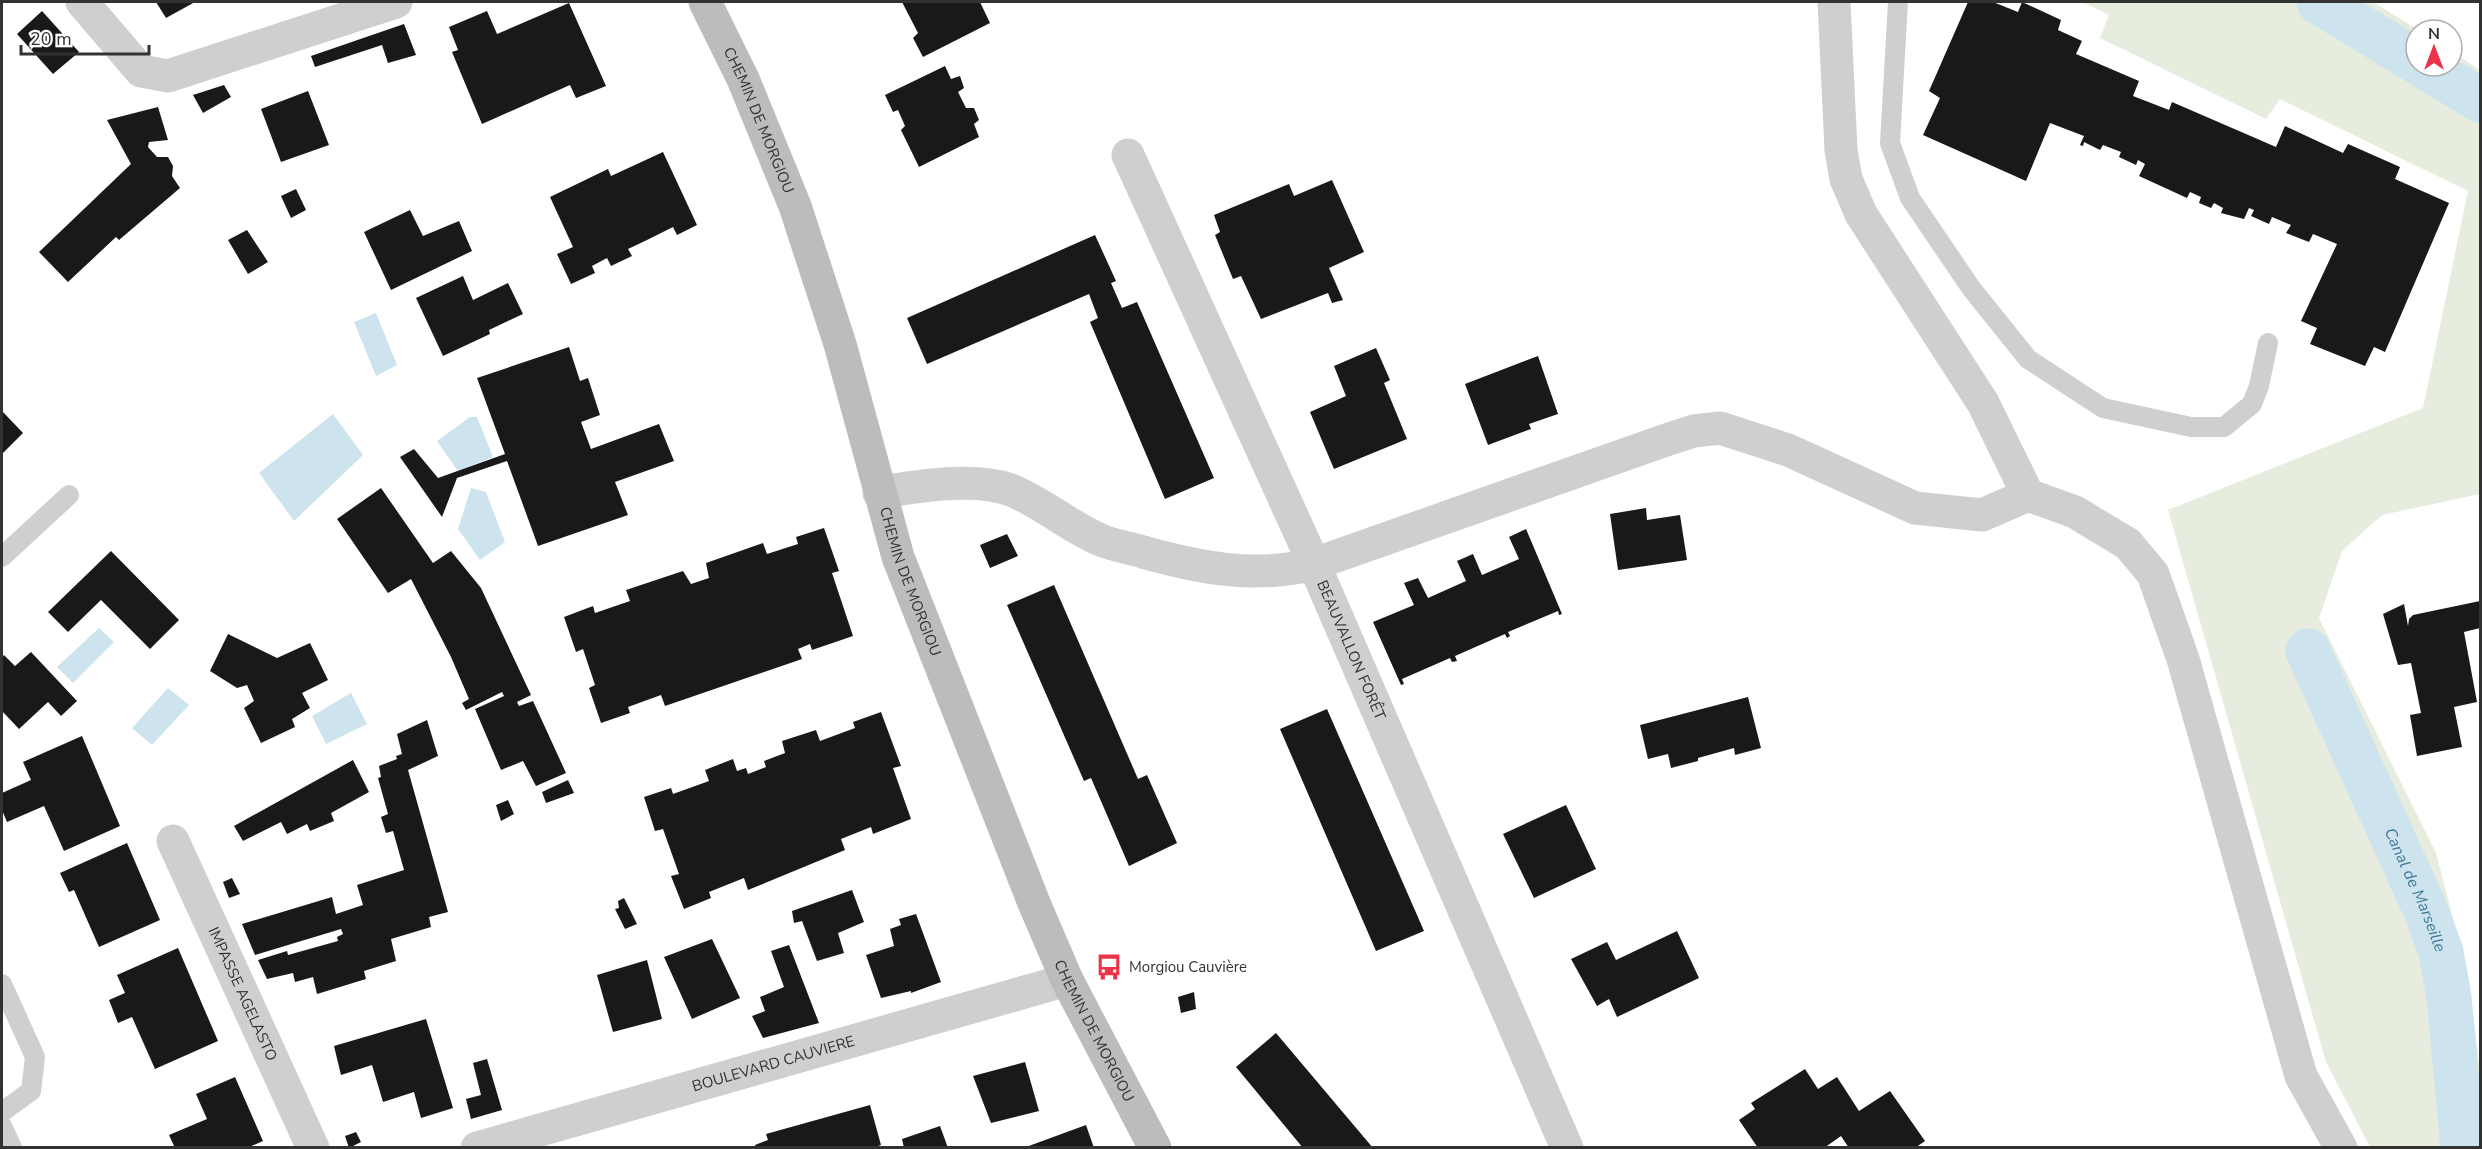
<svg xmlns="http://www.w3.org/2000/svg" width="2482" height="1149" viewBox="0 0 2482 1149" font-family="'Nunito Sans',sans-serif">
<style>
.green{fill:#e6ecde}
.water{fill:#cde3ee}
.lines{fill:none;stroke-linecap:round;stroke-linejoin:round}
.canal{stroke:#cde3ee;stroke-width:45}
.building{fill:#191919}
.lane{stroke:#cfcfcf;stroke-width:20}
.street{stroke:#cfcfcf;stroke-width:33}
.secondary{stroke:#bcbcbc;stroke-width:33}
.labels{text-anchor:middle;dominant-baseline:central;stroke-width:6;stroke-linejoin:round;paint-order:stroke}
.street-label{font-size:15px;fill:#323232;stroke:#fff}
.poi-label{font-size:15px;fill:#323232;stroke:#fff;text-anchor:start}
.water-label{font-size:16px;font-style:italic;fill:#3c7998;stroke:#fff}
</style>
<rect width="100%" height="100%" fill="#fff"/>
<path class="green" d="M2083 2H2373L2418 30H2416V66H2452V52L2480 70V494L2382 515 2342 551 2319 618 2436 853 2469 980 2480 1072V1147H2370L2326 1062 2168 510 2423 408 2468 191 2280 99 2266 119 2100 38 2109 15Z"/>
<path class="water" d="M376 313 397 365 376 376 354 322Z
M333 414 363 455 294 521 259 473Z
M470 417H477L493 457 458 471 437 441Z
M471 488 486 492 505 542 480 560 458 529Z
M99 628 114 642 73 683 57 667Z
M168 688 189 705 152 745 132 728Z
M351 693 367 724 326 744 312 716Z"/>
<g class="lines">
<g class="canal">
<path d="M2319 2 2416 61"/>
<path d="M2424 66 2480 100"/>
<path id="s1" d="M2308 651 2426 911 2441 952 2449 997 2463 1148"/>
</g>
</g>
<path class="building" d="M156 2H195L166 18Z
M902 2H980L990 23 923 57 913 38 918 33Z
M1968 2H1993L2018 12 2022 2 2061 20 2058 30 2082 41 2076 54 2139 81 2133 96 2169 110 2172 102 2276 147 2285 126 2343 153 2348 144 2400 167 2395 179 2449 203 2385 352 2374 347 2365 366 2310 344 2317 328 2301 321 2337 244 2313 234 2309 242 2286 233 2291 225 2272 217 2269 224 2251 216 2254 210 2249 208 2244 219 2221 213 2223 208 2214 203 2211 208 2199 203 2201 197 2190 192 2187 198 2139 176 2145 164 2138 160 2136 165 2119 157 2121 152 2103 145 2100 150 2084 142 2083 146 2080 145 2084 136 2050 123 2026 181 1923 135 1940 98 1929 91Z
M569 3 606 86 576 98 570 85 482 124 452 52 458 50 449 27 487 11 497 34Z
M42 11 79 52 53 74 17 34Z
M404 24 416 55 388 63 382 45 315 67 311 56Z
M945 66 951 79 960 76 964 88 958 92 966 108H974L979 120 974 124 979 137 919 167 901 130 905 126 898 110 893 112 885 95Z
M224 85 231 97 203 113 193 95Z
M308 91 329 145 281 162 261 109Z
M158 107 168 140 149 142 148 147 157 157H168L173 166 172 176 180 188 119 240 116 237 68 282 39 252 131 164 107 120Z
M663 152 697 225 677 235 673 227 647 240 628 249 632 256 611 266 607 258 592 266 595 273 571 284 557 254 573 247 550 197 608 169 611 176Z
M1332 180 1364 252 1329 268 1343 300 1332 303 1328 293 1261 319 1241 276 1233 279 1215 235 1220 232 1214 215 1289 184 1294 196Z
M296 189 306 210 291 218 281 196Z
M410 210 423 236 459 221 472 251 391 290 364 232Z
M247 230 268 262 248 274 228 240Z
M1095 235 1116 281 1111 283 1122 308 1137 302 1214 478 1165 499 1090 322 1098 318 1089 294 927 364 907 318Z
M463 276 473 300 508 283 523 314 489 330 490 334 443 356 416 298Z
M569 347 580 381 588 378 600 415 581 422 591 449 659 424 674 461 615 482 628 515 538 546 507 461 457 478 442 517 400 457 414 449 438 478 505 454 477 378Z
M1376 348 1390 380 1384 383 1407 439 1334 469 1310 412 1346 396 1334 366Z
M1538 356 1558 414 1529 424 1531 429 1488 445 1465 384Z
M2 411 23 433 2 454Z
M381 488 433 563 451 551 481 588 531 695 517 702 519 706 533 701 566 773 536 786 523 761 501 770 475 709 504 696 502 692 466 710 462 703 469 699 451 657 411 579 388 593 337 519Z
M1646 508 1647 520 1680 515 1687 560 1618 570 1610 514Z
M824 528 839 571 832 573 853 636 812 650 810 644 798 649 802 659 665 706 661 695 628 707 630 713 601 723 589 688 595 685 583 649 576 652 564 617 593 606 595 613 630 601 626 590 683 571 691 584 709 578 706 563 763 543 767 554 798 544 796 537Z
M1526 529 1562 614 1559 615 1558 611 1508 632 1510 636 1507 638 1505 634 1455 656 1457 661 1452 662 1450 658 1402 679 1404 684 1401 685 1373 622 1414 605 1404 583 1418 578 1428 598 1466 581 1457 561 1473 554 1482 575 1519 559 1509 537Z
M1007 534 1018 556 990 568 980 545Z
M111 551 179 620 150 649 101 600 68 632 48 612Z
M1054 585 1138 779 1147 775 1177 843 1129 866 1091 778 1084 781 1007 605Z
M2480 601V628L2464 632 2477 702 2454 707 2462 747 2417 756 2410 715 2421 713 2411 663 2398 665 2383 614 2404 604 2408 626 2409 619 2413 615Z
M228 634 277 658 310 643 328 680 302 693 310 708 292 719 295 727 261 743 244 708 254 701 247 685 237 688 210 671Z
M31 652 77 701 61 716 48 702 19 729 2 711V658L4 655 15 666Z
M1748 697 1761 748 1735 755 1734 748 1698 758V761L1671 768 1668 754 1648 759 1640 725Z
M1327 709 1424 931 1376 951 1280 729Z
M881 712 901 766 893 768 911 819 873 834 871 827 841 839 845 850 748 890 744 878 709 892 711 898 684 909 671 876 679 874 663 829 655 831 644 797 671 788 673 794 709 781 705 770 733 759 737 771 746 768 748 774 766 767 764 761 785 753 782 741 816 730 820 741 855 728 853 722Z
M427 720 438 756 408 770 448 912 429 917 431 927 391 939 396 961 364 971 366 979 317 994 313 977 295 982 293 973 267 979 258 960 287 951 288 955 338 941 337 937 343 934 341 929 255 955 242 924 332 897 336 914 363 905 357 885 404 870 393 831 386 833 381 817 388 814 378 778 381 777 379 766 397 759 396 756 402 754 397 734Z
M82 736 120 826 64 851 44 806 7 822 2 810V793L31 780 23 762Z
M353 760 369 792 331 813 334 821 310 831 307 824 287 834 281 822 243 841 234 826Z
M568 780 574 793 546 803 542 792Z
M508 800 514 814 501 821 496 805Z
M1566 805 1596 869 1534 898 1503 834Z
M127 843 160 920 99 947 74 890 69 892 60 873Z
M232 878 240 894 229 898 223 882Z
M852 890 864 922 838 933 844 953 817 961 802 921 794 923 792 911Z
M624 898 637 924 625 929 615 909 619 908 618 901Z
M916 914 941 982 911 993V991L881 998 866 955 894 946 890 929 901 925 899 919Z
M1677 931 1699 978 1617 1017 1609 999 1597 1006 1571 959 1607 942 1616 960Z
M712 939 740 998 692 1019 664 957Z
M789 945 819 1023 763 1038 752 1016 765 1011 760 997 784 987 771 951Z
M178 948 218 1041 155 1069 132 1017 118 1023 109 1000 125 993 117 975Z
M647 960 662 1019 613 1032 597 975Z
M1194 992 1196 1009 1181 1013 1178 997Z
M426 1019 453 1108 421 1118 414 1092 383 1102 372 1065 341 1075 334 1046Z
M1276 1033 1373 1148H1303L1236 1067Z
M487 1059 502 1110 471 1119 466 1099 481 1095 473 1063Z
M1025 1062 1039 1111 991 1123 973 1076Z
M1805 1069 1818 1089 1837 1077 1859 1111 1890 1091 1925 1141 1915 1148H1849L1841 1136 1824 1148H1758L1739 1120 1755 1109 1751 1103Z
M235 1077 263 1141 247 1148H175L169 1135 207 1119 196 1094Z
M870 1105 881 1145 872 1148H756L755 1145 768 1140 766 1134Z
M1086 1125 1094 1148H1026V1147Z
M940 1126 948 1148H904L902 1139Z
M356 1132 361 1142 349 1148 345 1136Z"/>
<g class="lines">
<path class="lane" d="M1898 2 1890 143 1910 198 1971 288 2028 359 2103 408 2191 427H2224L2252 404 2259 386 2268 343
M2 557 69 495
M2 984 35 1057 31 1091 2 1112
M2 1126 12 1148"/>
<g class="street">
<path d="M82 2 141 71 168 76 396 2"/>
<path d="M1834 2 1841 150 1846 179 1861 214 1983 403 2028 495 2075 512 2128 544 2153 574 2183 659 2301 1076 2341 1148"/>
<path id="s2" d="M1128 155 1314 564 1567 1148"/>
<path d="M879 493C915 486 976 477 1011 490 1043 503 1071 528 1103 541 1116 546 1130 548 1143 552 1200 568 1255 579 1314 564L1669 439 1694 431 1720 428 1788 450 1915 508 1982 515 2028 495"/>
<path id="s3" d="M173 841 313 1148"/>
<path id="s4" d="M477 1148 1067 980"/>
</g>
<path class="secondary" id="s5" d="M705 2 743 79 795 206 840 344 898 557 1034 903 1067 980 1155 1148"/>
</g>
<defs>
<g id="bus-bare" transform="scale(2.07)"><path d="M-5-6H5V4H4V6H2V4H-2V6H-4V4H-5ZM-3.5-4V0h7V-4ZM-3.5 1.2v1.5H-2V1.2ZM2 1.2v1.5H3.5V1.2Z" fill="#eb3349" stroke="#fff" stroke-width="2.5" paint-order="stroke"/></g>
</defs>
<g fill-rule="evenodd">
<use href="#bus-bare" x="1109" y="967"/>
</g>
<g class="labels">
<g class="street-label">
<text stroke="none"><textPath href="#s5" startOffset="130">CHEMIN DE MORGIOU</textPath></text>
<text stroke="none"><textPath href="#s5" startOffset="616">CHEMIN DE MORGIOU</textPath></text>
<text stroke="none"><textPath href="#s2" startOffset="543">BEAUVALLON FORÊT</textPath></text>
<text stroke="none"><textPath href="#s3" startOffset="168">IMPASSE AGELASTO</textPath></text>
<text stroke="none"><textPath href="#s5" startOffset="1102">CHEMIN DE MORGIOU</textPath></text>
<text stroke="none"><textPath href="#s4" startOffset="308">BOULEVARD CAUVIERE</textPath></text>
</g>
<g class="poi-label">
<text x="1129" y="967">Morgiou Cauvière</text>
</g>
<g class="water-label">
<text stroke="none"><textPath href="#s1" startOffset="262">Canal de Marseille</textPath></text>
</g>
</g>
<rect width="2482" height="1149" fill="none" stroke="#323232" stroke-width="6"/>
<g transform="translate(2434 48)"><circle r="28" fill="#ffffff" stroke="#adadad" stroke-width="1.5"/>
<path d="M0-4.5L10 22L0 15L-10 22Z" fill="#eb3349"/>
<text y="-9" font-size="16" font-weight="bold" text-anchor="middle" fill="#323232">N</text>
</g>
<path d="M21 45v9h128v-9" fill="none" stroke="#323232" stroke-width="3"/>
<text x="30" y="45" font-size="18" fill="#323232" stroke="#ffffff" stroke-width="4.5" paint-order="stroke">20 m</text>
</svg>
